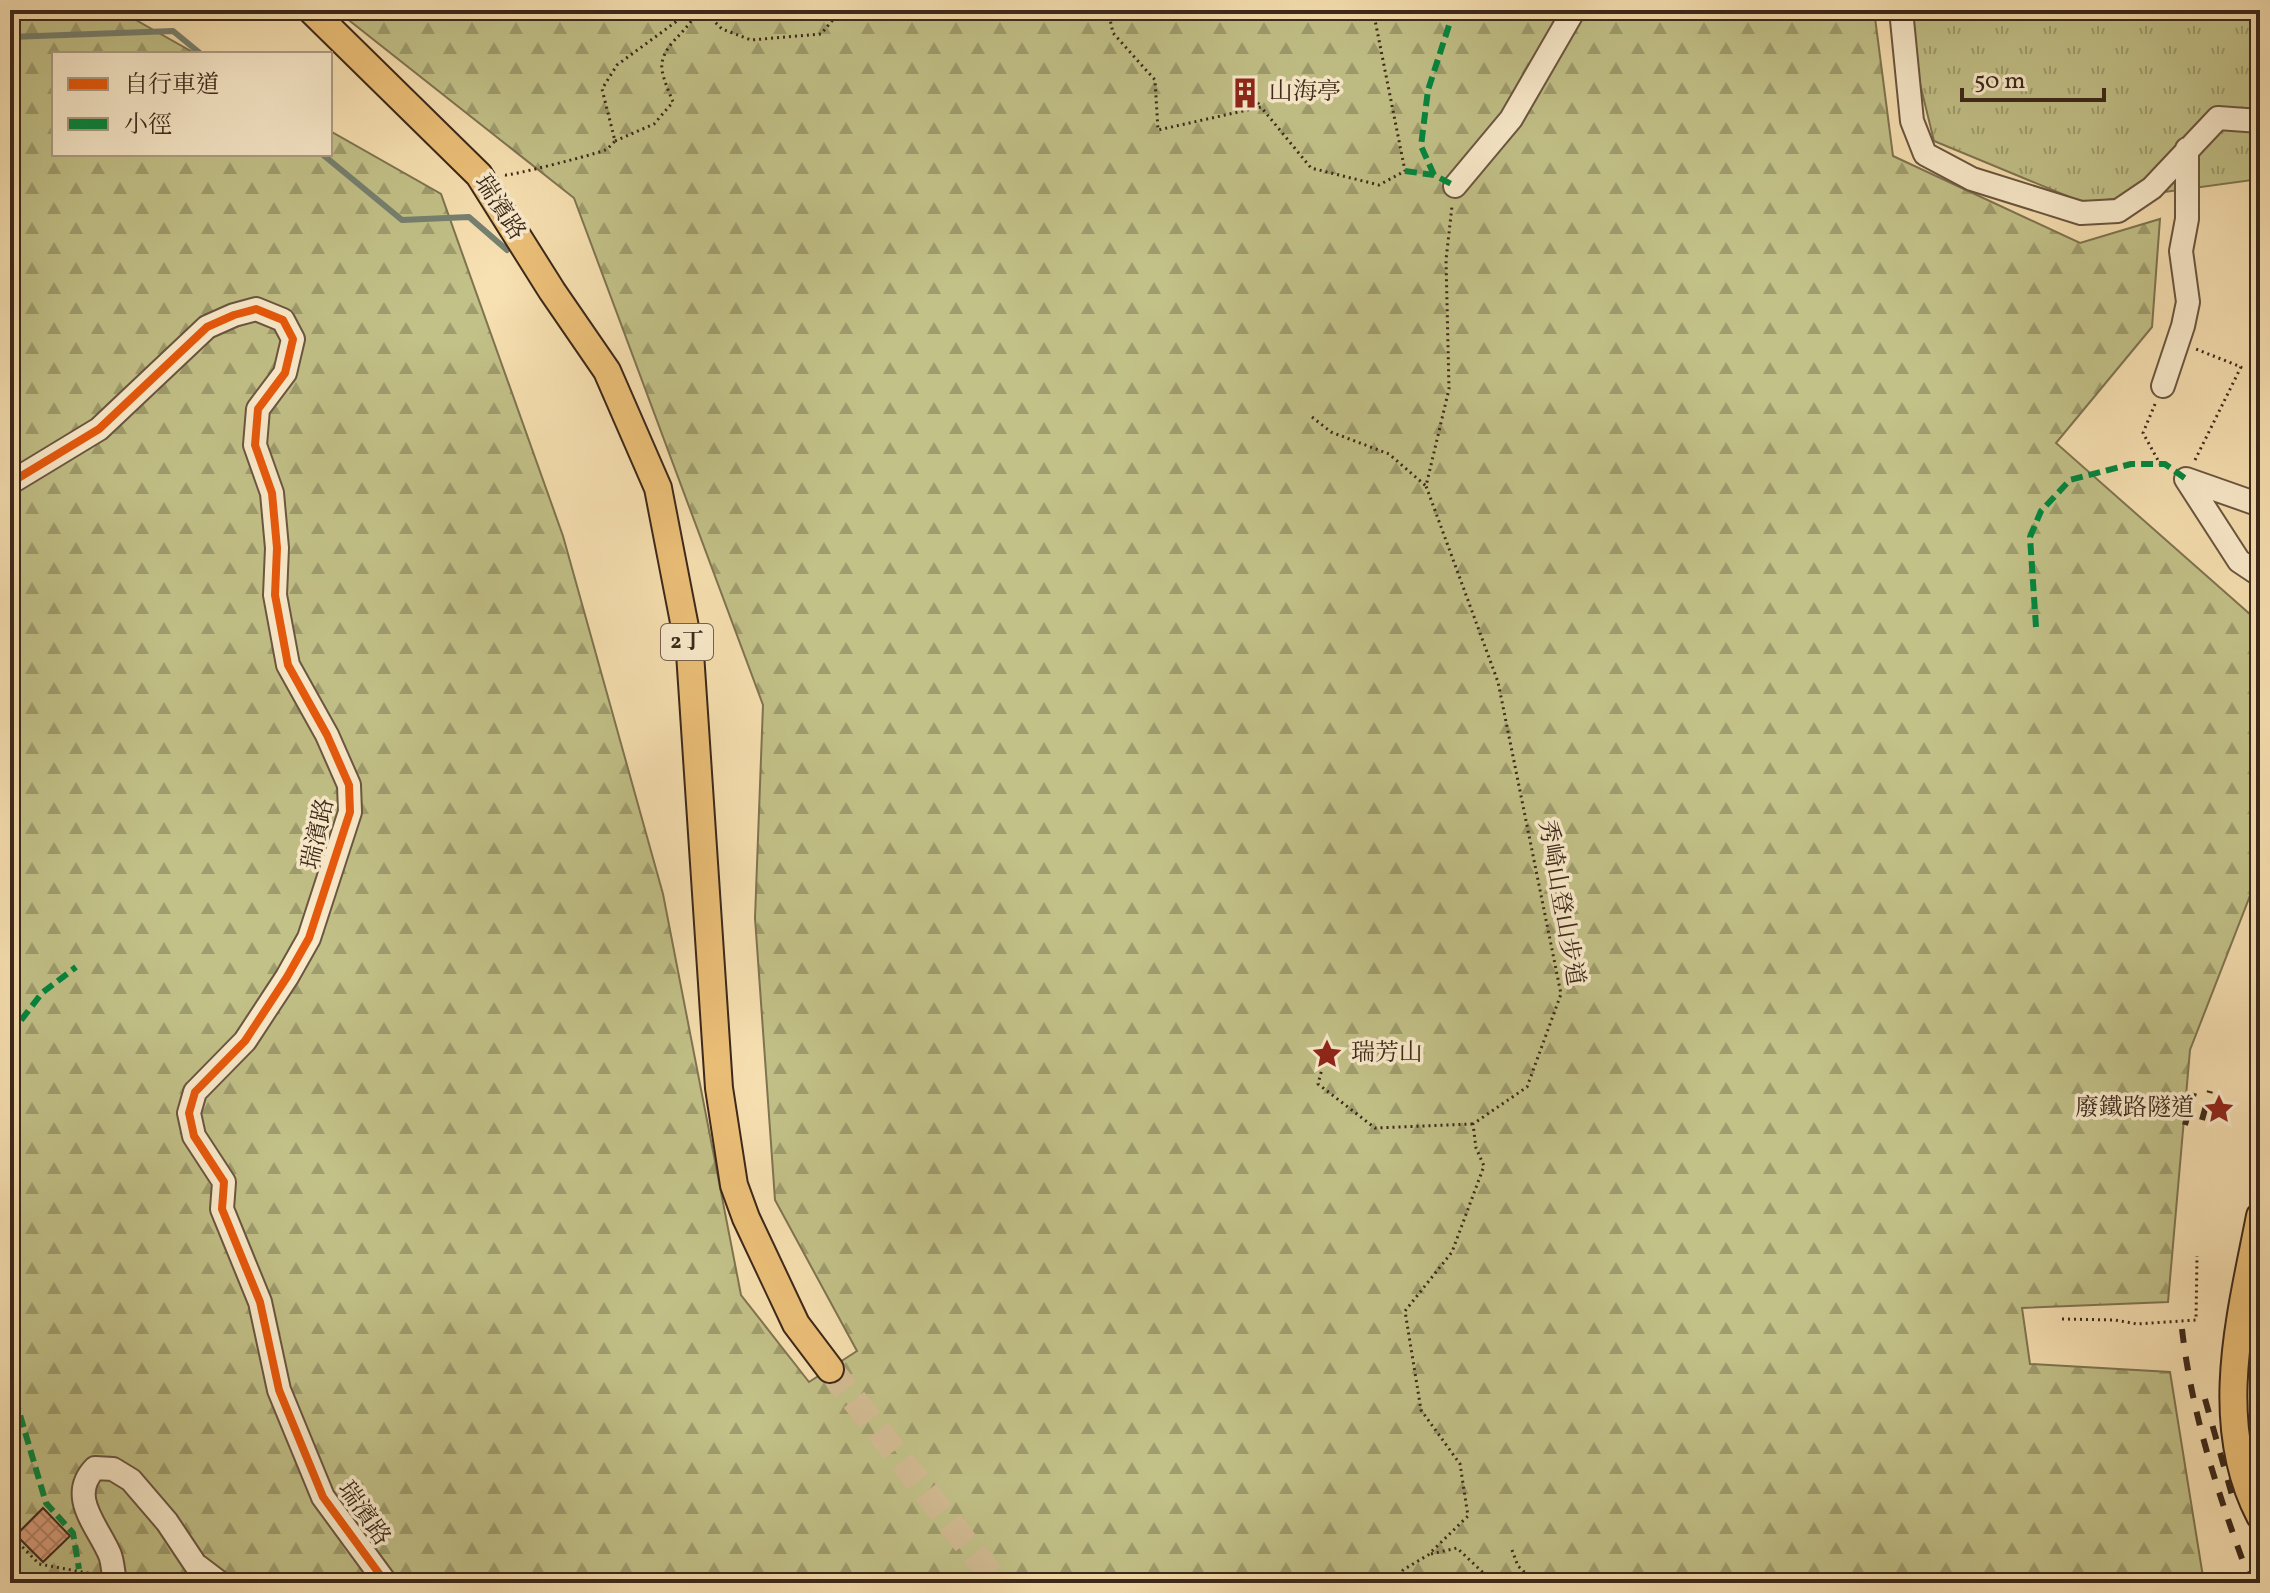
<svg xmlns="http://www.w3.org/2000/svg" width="2270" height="1593" viewBox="0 0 2270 1593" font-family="Vollkorn,'Noto Serif TC',serif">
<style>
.forest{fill:url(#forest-firs);stroke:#7f7451;stroke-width:2}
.park{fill:url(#park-tufts);stroke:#7f7451;stroke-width:2}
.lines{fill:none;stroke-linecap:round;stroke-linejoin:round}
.stream{stroke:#768170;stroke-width:6}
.building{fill:url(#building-cross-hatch);stroke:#3c281a;stroke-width:2}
.major-tunnel{stroke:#d2bb93;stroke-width:26;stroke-dasharray:26 13;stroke-linecap:butt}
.minor-casing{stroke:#6b5640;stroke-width:26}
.major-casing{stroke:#3c281a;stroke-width:30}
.path{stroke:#3c281a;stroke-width:3;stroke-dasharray:2 4;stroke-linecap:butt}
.minor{stroke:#faebcc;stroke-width:22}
.major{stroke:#ecc078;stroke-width:26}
.rail{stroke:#3c281a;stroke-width:6;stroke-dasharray:14 14;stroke-linecap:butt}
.quiet{stroke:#00873e;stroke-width:6;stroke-dasharray:12 6;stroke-linecap:butt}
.cycleway-casing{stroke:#faebcc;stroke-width:13}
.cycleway{stroke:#e8590c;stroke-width:8}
.labels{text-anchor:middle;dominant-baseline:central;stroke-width:7;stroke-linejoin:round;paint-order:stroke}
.shield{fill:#faebcc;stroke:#75624f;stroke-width:2}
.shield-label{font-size:22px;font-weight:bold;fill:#3c281a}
.poi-label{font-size:24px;fill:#3c281a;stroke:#faebcc;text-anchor:start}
.street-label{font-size:24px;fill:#3c281a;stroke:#faebcc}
</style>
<defs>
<pattern id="forest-firs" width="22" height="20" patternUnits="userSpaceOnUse" patternTransform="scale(2)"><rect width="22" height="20" fill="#c2c188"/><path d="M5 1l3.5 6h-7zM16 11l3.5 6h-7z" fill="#9f9d6e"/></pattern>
<pattern id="park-tufts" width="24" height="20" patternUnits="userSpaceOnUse" patternTransform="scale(2)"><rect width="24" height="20" fill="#c2c188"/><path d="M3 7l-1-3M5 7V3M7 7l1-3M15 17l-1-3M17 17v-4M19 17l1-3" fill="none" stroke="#9f9d6e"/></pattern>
<pattern id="building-cross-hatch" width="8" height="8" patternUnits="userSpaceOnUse" patternTransform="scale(2)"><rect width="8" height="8" fill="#dca17f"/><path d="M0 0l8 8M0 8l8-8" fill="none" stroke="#b48367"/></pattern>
</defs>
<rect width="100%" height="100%" fill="#f7e0b1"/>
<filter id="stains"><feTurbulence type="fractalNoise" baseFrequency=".0025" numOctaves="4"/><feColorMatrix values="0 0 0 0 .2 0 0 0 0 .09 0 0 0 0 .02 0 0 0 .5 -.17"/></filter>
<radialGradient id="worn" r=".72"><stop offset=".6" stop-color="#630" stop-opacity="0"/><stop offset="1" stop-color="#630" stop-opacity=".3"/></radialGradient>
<path class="forest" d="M10 10H118L196 54H54V154H330V131L441 194 563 536 663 894 741 1295 809 1382 857 1351 775 1200 755 918 763 705 574 198 336 10H1874L1893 156 2080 243 2160 219 2152 327 2056 443 2260 623V870L2190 1050 2168 1302 2022 1308 2030 1364 2170 1372 2204 1583H10Z"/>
<path class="park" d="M1902 10H2260V179L2084 203 1934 141Z"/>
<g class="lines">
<path class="stream" d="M10 37 173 31 201 54
M322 154 402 220 469 217 507 250"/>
</g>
<path class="building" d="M43 1508 70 1536 43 1562 16 1535Z"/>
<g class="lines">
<path class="major-tunnel" d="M830 1369 997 1583"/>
<g class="minor-casing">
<path id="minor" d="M1901 10 1912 121 1925 154 1972 179 2081 213 2118 211 2152 188 2218 118 2260 121
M1455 186 1511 119 1574 10
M2163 386 2183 326 2188 302 2181 251 2187 219V149
M10 483 99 429 207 327 234 315 256 309 283 320 293 339 285 373 258 409 255 445 272 493 277 548 275 595 288 665 327 735 349 785 350 812 309 938 287 977 245 1041 195 1092 189 1113 194 1136 224 1182 222 1209 260 1302 279 1390 295 1429 323 1497 386 1583
M2260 505 2186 479 2239 561 2260 575
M115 1581C113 1573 113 1563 110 1555 98 1526 67 1497 95 1468L113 1469 131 1480 167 1522 195 1564 220 1583"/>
</g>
<g class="major-casing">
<path id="major" d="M311 10 479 175 552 291 607 371 658 488 690 653 719 1088 734 1185 746 1218 796 1324 830 1369
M2260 1216C2241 1314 2211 1422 2260 1516"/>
</g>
<path class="path" d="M703 10 722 29 751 40 821 34 841 10
M1108 10 1113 33 1155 80 1158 130 1261 107 1311 168 1379 185 1405 171 1373 10
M1254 98 1261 107
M615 141 654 124 673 102C669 92 664 81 662 70 659 45 690 32 697 10
M505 175C511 176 600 153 605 150 609 148 612 144 615 141L602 89 617 65 692 10
M2155 404 2143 433 2160 464
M1312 417 1331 432 1389 454 1426 486
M2195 460 2241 367 2196 349
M1318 1061 1322 1069 1318 1084 1375 1128 1473 1124
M2062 1319 2115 1320 2137 1324 2196 1320 2197 1256
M10 1534 39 1564 93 1574
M1512 1550 1518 1566 1536 1583
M1431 1554 1457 1548 1494 1583
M1400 1583 1403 1570 1428 1555 1468 1516 1460 1464 1421 1410 1405 1311 1452 1252 1484 1166 1476 1148 1473 1124 1527 1087 1561 994 1498 682 1426 486 1449 389 1446 260 1452 206"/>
<use href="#minor" class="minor"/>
<use href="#major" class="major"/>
<path class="rail" d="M2202 1120 2210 1091
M2185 1125 2194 1093
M2182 1329C2192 1417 2220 1500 2251 1583
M2205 1399 2232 1495"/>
<path class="quiet" d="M1405 171 1434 175 1455 186
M1434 175 1421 146 1428 90 1454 10
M2036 627 2030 537 2041 511 2070 480 2131 464H2165L2186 479
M10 1124 16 1107 12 1032 42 993 76 967
M10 1381 46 1503 73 1533 79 1569"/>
<g class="cycleway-casing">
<path id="cycleway" d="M10 483 99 429 207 327 234 315 256 309 283 320 293 339 285 373 258 409 255 445 272 493 277 548 275 595 288 665 327 735 349 785 350 812 309 938 287 977 245 1041 195 1092 189 1113 194 1136 224 1182 222 1209 260 1302 279 1390 295 1429 323 1497 386 1583"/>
</g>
<use href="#cycleway" class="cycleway"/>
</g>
<defs>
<g id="building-bare" transform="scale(2.4)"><path d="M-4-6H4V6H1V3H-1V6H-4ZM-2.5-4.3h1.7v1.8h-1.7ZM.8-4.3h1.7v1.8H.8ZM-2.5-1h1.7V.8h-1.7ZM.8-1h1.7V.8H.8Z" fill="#8f2418" stroke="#faebcc" stroke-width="2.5" paint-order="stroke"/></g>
<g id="sight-bare" transform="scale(2.4)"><path d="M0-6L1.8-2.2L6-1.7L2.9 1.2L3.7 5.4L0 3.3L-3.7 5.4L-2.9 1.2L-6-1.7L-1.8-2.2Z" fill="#8f2418" stroke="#faebcc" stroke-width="2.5" paint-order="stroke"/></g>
</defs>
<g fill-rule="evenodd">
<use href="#building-bare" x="1245" y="93"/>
<use href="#sight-bare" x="1327" y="1054"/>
<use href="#sight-bare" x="2219" y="1109"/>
</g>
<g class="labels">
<rect class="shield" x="661" y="624" width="52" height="36" rx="6"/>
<g class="shield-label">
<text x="687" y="642">2丁</text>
</g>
<g class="poi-label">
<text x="1269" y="93">山海亭</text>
<text x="1351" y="1054">瑞芳山</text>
<text x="2195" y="1109" text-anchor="end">廢鐵路隧道</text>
</g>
<g class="street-label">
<text transform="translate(499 208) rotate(57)">瑞濱路</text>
<text transform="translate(319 834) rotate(-77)">瑞濱路</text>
<text transform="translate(1560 903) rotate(80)">秀崎山登山步道</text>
<text transform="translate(363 1514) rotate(55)">瑞濱路</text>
</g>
</g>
<rect width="2270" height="1593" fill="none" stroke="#f7e0b1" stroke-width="40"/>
<rect x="12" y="12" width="2246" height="1569" fill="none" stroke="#3c281a" stroke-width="4"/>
<rect x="20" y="20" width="2230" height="1553" fill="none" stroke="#3c281a" stroke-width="2"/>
<rect x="52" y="52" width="280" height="104" fill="#faebcc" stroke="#ae9d85" stroke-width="2"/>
<rect x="68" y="78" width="40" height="12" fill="#e8590c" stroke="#ae9d85" stroke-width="2"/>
<text x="124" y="92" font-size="24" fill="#3c281a">自行車道</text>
<rect x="68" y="118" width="40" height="12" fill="#00873e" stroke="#ae9d85" stroke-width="2"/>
<text x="124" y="132" font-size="24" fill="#3c281a">小徑</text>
<path d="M1962 88v12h142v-12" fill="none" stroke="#3c281a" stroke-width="4"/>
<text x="1974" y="88" font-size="24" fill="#3c281a" stroke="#faebcc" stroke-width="6" paint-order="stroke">50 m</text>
<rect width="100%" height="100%" filter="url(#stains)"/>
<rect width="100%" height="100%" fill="url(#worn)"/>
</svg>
